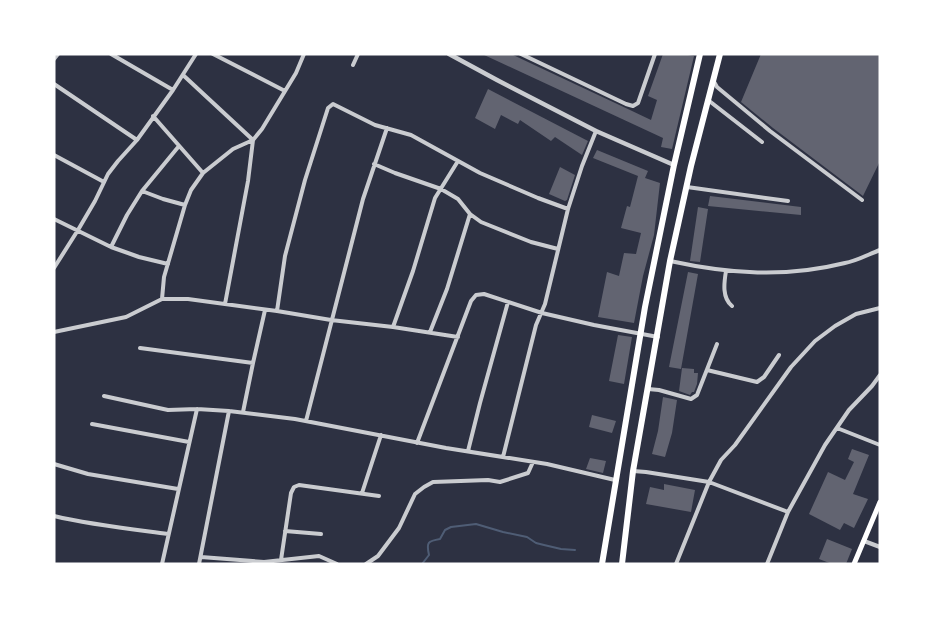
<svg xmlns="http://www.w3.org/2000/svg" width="934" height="618" viewBox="0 0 934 618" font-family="'Sofia Sans Condensed',sans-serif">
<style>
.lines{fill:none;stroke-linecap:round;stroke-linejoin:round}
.stream{stroke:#4f5d75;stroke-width:2}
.building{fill:#626471}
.minor{stroke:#caccd0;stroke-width:4}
.tertiary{stroke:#caccd0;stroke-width:4.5}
.secondary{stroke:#fff;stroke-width:5}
.trunk{stroke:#fff;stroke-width:6}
</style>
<rect width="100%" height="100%" fill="#2d3142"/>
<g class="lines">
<path class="stream" d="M422 564 429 555C426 542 428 541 440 539L445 530 451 527 476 524 503 532 527 537 536 543 544 545 561 549 575 550"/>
</g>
<path class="building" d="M482 54H511L630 110 651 120 657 100 648 96 663 54H682L694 56 672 149 661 147 663 138Z
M761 54H880V161L863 196 773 128 741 102Z
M488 89 588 141 582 155 555 137 551 141 520 120 518 124 501 115 495 129 475 118Z
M597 150 648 171 645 178 660 183 654 235 643 276 634 323 598 317 607 272 619 276 624 253 636 254 641 233 621 228 627 206 630 207 638 176 593 158Z
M560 167 575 175 567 200 565 201 549 194Z
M710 196 801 207V215L708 206Z
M698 207 708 209 700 262 690 261Z
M688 272 698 274 681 369 669 367Z
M618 335 632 337 624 384 609 381Z
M682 368 694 369V373H698L697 384 694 392H692L690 395 679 391Z
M663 397 677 400 672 433 665 457 652 454 658 431Z
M592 415 616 421 612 433 589 427Z
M852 449 869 455 853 494 868 499 854 528 844 523 840 530 809 514 828 472 845 480 854 462 848 459Z
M590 458 606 461 603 473 586 469Z
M664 484 695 490 691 512 646 504 650 487 664 490Z
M827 539 852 549 846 564H832L819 559Z"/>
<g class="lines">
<path class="minor" d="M111 54 173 90
M213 54 285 91
M521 54 626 104 633 106 638 103 655 54
M54 59 58 54
M353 65 358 54
M183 75 253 140 248 181 225 304
M713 80 717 87 770 131 862 200
M54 84 137 140
M708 100 762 142
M153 116 203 173
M54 155 104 182
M374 164 395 173 441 189 458 199 470 214 481 222 531 242 558 249
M687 187 788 201
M142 191 163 199 185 205
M54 219 111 247 139 257 168 264
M111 247 127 215 142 191 179 146
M670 261C730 274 785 278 845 263 857 261 869 254 880 250
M54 268 78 230 95 201 108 174 118 161 137 140 173 90 196 54
M726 271C724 283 722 298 732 306
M162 299 164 277 185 205 191 190 203 173 233 149 253 140 262 129 296 73 304 54
M277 311 285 256 305 180 328 108 333 104 375 125 411 135 480 173 538 198 568 209
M393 327 413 271 435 198 458 161
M54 332 126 317 162 299H188L277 311 331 320 393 327 458 337
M430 332 447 289 470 214
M140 348 253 363
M707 370 757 382 764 377 779 355
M648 389 659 390 691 399 697 395 717 344
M104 396 168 410 197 409 229 411 295 419 446 448 547 464 615 480
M243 412 253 363 265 310
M306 421 363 199 387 128
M92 424 189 442
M837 428 880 445
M417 443 471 301 476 295 484 294 542 313 594 325 658 337
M468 451 480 403 508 302
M503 457 536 325 545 304 568 209 582 166 596 131
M54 464 88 474 178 489
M633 471 646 472 709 482 788 512
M362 493 381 435
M54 516C92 525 130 529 168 534
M285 531 321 534
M201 557 264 562 319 556 337 564
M281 560 291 493 294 487 299 485 379 496
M162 564 197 409
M199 564 229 411
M366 564 378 556 399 528 415 494 424 487 433 482 488 480 500 482 528 473 533 462
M676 564 709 482 721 460 735 445 791 367 815 341 835 326 856 314 880 308
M767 564 788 512 825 445 849 410 872 386 880 375"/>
<path class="tertiary" d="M449 54 497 80 596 131 674 165
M864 541 880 547"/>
<path class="secondary" d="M854 564 880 502"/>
<path class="trunk" d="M602 564 645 307 674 165 700 54
M622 564 633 471 670 261 691 166 720 54"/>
</g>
<rect width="934" height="618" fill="none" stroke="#ffffff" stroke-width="111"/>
</svg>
